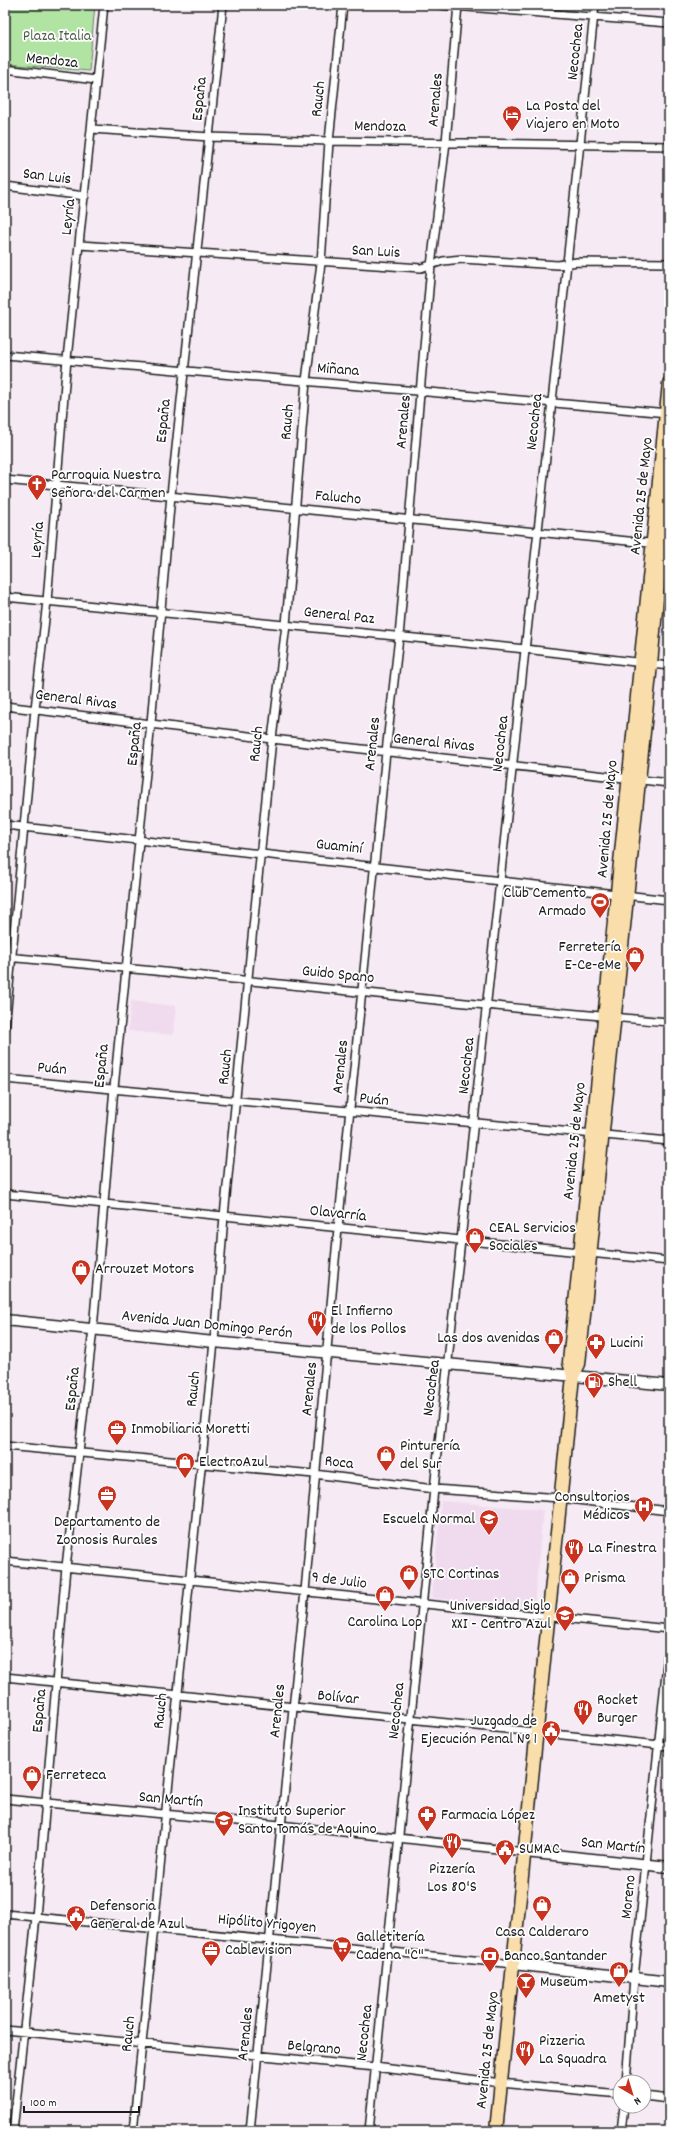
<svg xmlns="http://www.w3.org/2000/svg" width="674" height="2136" viewBox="0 0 674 2136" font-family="Dekko,sans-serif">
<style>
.built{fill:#f0dbee}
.green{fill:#b1e3a3;stroke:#668060}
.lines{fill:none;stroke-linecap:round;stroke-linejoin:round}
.street-casing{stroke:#1c1c1c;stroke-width:10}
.secondary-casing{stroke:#1c1c1c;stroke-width:13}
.primary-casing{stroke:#1c1c1c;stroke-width:15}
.street{stroke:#fff;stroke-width:7}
.secondary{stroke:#fff;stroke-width:10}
.primary{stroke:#f9deab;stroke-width:12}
.labels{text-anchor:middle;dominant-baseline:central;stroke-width:3.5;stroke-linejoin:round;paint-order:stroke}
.park-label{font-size:16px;fill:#50624b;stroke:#fff}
.street-label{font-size:16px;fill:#1c1c1c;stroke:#fff}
.poi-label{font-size:16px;fill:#1c1c1c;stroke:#fff;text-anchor:start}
</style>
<rect width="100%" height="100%" fill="#f6eaf5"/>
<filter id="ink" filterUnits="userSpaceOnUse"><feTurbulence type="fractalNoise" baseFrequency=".025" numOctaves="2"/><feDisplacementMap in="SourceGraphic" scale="8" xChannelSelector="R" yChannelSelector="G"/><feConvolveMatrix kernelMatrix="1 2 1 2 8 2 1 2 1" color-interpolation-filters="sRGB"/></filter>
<g filter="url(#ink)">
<path class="built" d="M131 1001 176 1006 173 1035 128 1031Z
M441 1501 543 1510 534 1607 432 1598Z"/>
<path class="green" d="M5 5H95L89 71 5 64Z"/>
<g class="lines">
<g class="street-casing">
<path id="street" d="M441 5 669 23
M5 69 96 80
M92 129 210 137 329 141 669 146
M5 186 85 196
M80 245 421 268 443 261 462 259 558 265 577 262 669 263
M5 355 668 413
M5 480 669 545
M5 597 525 649 669 666
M5 706 272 739 669 783
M5 825 669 900
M5 957C227 976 447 1004 669 1022
M5 1029 35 709 47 601 67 359 104 5
M5 1079 669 1141
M5 1194 669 1261
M5 1446 314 1474 434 1489 560 1498 669 1511
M5 1561 669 1629
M5 1677 669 1746
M5 1799 280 1825 525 1852
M5 1914 514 1964
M5 2030 375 2067 501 2083 620 2094
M626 2082 634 1978 669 1644
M644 2096 669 2099
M13 2131 36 1917 66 1567 93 1329 114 1088 151 723 171 495 223 5
M133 2131 214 1342 224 1216 272 739 286 625 306 381 321 263 329 141 343 5
M250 2131 305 1591 338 1228 386 752 399 637 431 266 446 142 458 5
M369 2131 434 1489 595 5
M621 2131 624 2106"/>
</g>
<g class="secondary-casing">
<path id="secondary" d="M5 1320 214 1342 669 1385
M525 1852 669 1867
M514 1964 669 1982"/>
</g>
<g class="primary-casing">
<path id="primary" d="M573 1376 569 1362 669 383
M496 2131 573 1376 579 1364 651 664 669 470"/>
</g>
<use href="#street" class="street"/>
<use href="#secondary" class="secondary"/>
<use href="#primary" class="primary"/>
</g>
</g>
<defs>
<g id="hotel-pin" transform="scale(1)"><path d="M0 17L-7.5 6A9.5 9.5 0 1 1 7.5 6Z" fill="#c8321e" stroke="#fff"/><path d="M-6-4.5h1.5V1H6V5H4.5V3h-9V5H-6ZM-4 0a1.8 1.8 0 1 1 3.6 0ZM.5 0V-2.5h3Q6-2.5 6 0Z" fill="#fff"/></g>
<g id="church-pin" transform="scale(1)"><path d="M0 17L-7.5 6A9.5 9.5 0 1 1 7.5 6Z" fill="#c8321e" stroke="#fff"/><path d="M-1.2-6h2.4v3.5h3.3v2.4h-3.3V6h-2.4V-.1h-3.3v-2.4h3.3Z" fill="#fff"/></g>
<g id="stadium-pin" transform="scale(1)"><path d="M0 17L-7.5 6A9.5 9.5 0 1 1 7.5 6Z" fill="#c8321e" stroke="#fff"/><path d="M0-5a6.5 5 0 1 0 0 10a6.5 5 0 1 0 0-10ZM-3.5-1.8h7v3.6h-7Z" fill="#fff"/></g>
<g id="shop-pin" transform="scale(1)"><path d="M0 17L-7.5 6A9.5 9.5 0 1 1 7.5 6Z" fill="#c8321e" stroke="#fff"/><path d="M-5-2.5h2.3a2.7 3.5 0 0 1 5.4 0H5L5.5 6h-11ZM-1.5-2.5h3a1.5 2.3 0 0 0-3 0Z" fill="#fff"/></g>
<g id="restaurant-pin" transform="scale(1)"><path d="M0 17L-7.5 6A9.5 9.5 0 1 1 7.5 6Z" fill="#c8321e" stroke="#fff"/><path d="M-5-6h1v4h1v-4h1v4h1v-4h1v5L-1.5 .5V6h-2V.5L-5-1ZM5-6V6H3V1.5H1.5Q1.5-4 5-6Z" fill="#fff"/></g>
<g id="pharmacy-pin" transform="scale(1)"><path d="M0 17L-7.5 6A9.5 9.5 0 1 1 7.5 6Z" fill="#c8321e" stroke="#fff"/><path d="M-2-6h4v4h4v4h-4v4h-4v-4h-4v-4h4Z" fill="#fff"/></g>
<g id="fuel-pin" transform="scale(1)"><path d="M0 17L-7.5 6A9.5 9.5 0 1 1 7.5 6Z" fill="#c8321e" stroke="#fff"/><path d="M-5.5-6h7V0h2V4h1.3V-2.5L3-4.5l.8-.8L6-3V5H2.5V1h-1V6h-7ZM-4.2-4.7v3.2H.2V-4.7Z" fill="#fff"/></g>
<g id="office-pin" transform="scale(1)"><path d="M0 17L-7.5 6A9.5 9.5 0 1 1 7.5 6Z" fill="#c8321e" stroke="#fff"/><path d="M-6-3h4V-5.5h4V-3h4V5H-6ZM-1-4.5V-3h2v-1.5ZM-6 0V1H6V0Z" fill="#fff"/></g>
<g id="hospital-pin" transform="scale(1)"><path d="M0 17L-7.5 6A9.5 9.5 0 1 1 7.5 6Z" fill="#c8321e" stroke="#fff"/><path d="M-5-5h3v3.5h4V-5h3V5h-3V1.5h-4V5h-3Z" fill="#fff"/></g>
<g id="school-pin" transform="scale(1)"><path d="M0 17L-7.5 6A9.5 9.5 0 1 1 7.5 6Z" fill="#c8321e" stroke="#fff"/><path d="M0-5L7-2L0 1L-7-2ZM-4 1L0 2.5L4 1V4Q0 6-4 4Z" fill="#fff"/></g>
<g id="university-pin" transform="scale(1)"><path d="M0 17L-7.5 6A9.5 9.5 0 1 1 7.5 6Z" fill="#c8321e" stroke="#fff"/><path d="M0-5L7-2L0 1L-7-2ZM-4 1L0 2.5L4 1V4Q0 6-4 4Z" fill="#fff"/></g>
<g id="civic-pin" transform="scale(1)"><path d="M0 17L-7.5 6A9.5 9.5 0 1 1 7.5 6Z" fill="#c8321e" stroke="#fff"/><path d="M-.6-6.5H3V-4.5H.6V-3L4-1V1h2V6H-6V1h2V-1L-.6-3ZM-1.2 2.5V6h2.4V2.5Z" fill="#fff"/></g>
<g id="supermarket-pin" transform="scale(1)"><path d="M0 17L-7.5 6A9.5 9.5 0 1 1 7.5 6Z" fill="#c8321e" stroke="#fff"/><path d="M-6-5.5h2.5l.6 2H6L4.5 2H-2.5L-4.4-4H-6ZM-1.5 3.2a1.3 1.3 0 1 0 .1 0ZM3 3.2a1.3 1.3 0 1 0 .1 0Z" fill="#fff"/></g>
<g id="bank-pin" transform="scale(1)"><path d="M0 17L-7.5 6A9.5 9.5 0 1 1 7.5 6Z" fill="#c8321e" stroke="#fff"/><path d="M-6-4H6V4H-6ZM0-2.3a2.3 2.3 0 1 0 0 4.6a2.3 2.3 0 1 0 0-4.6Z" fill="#fff"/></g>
<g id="bar-pin" transform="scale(1)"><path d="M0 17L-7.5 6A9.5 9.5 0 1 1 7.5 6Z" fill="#c8321e" stroke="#fff"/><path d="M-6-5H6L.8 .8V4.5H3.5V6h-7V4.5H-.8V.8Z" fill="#fff"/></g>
</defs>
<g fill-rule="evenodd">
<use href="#hotel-pin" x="512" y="115"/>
<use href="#church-pin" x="37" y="484"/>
<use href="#stadium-pin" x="600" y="902"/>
<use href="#shop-pin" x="635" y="956"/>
<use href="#shop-pin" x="475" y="1237"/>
<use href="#shop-pin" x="81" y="1269"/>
<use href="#restaurant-pin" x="317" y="1320"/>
<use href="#shop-pin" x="554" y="1338"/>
<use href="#pharmacy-pin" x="596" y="1343"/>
<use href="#fuel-pin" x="594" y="1382"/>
<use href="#office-pin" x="117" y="1429"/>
<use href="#shop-pin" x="386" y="1455"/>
<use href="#shop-pin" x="185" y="1462"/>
<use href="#office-pin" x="107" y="1495"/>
<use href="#hospital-pin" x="644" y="1506"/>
<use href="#school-pin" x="489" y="1519"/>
<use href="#restaurant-pin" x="574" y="1548"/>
<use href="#shop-pin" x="409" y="1574"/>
<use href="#shop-pin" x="570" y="1578"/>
<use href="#shop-pin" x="385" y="1595"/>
<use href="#university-pin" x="565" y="1615"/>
<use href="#restaurant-pin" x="583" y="1709"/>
<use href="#civic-pin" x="551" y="1730"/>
<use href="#shop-pin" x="32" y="1775"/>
<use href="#pharmacy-pin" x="427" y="1815"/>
<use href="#university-pin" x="224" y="1820"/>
<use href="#restaurant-pin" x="452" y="1842"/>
<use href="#civic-pin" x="505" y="1849"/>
<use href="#shop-pin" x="542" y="1905"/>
<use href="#civic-pin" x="76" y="1915"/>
<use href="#supermarket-pin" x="342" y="1946"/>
<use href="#office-pin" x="211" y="1950"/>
<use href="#bank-pin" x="490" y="1956"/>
<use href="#shop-pin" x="619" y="1971"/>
<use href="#bar-pin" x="526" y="1982"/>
<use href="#restaurant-pin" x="525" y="2050"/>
</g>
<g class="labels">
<g class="park-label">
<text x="57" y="36">Plaza Italia</text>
</g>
<g class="street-label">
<text transform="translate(576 52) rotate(-84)">Necochea</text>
<text transform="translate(52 61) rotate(6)">Mendoza</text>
<text transform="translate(200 99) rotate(-84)">España</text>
<text transform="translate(319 99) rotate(-84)">Rauch</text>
<text transform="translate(436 100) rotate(-85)">Arenales</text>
<text transform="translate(380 127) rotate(1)">Mendoza</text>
<text transform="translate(47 177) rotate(7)">San Luis</text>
<text transform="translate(69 217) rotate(-84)">Leyría</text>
<text transform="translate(376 252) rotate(3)">San Luis</text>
<text transform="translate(338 370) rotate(4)">Miñana</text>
<text transform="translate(164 421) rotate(-84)">España</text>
<text transform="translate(288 422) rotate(-85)">Rauch</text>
<text transform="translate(404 422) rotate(-85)">Arenales</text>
<text transform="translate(535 422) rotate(-84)">Necochea</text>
<text transform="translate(642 496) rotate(-84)">Avenida 25 de Mayo</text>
<text transform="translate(338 498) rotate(5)">Falucho</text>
<text transform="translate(38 540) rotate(-85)">Leyría</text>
<text transform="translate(339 616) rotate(6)">General Paz</text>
<text transform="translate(76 700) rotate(7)">General Rivas</text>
<text transform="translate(434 743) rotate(6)">General Rivas</text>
<text transform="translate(135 744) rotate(-84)">España</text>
<text transform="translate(257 744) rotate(-84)">Rauch</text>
<text transform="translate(373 744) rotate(-84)">Arenales</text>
<text transform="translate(501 744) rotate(-84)">Necochea</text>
<text transform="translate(608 819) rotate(-85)">Avenida 25 de Mayo</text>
<text transform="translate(339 847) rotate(6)">Guaminí</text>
<text transform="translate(338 975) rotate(6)">Guido Spano</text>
<text transform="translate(102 1066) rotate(-84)">España</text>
<text transform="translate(467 1066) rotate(-84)">Necochea</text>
<text transform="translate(226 1067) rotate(-84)">Rauch</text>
<text transform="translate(341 1067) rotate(-84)">Arenales</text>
<text transform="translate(52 1069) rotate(5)">Puán</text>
<text transform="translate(374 1100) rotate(6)">Puán</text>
<text transform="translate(575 1141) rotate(-84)">Avenida 25 de Mayo</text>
<text transform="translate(338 1214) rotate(6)">Olavarría</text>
<text transform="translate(207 1325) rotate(6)">Avenida Juan Domingo Perón</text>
<text transform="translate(432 1388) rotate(-83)">Necochea</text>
<text transform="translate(73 1389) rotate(-84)">España</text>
<text transform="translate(194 1389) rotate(-84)">Rauch</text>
<text transform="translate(310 1389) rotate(-84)">Arenales</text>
<text transform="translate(339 1463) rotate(7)">Roca</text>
<text transform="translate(339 1581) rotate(7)">9 de Julio</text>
<text transform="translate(338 1698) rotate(6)">Bolívar</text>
<text transform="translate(40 1711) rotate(-85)">España</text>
<text transform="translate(161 1711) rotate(-84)">Rauch</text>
<text transform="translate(278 1711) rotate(-84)">Arenales</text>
<text transform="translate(397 1711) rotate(-84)">Necochea</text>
<text transform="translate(171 1800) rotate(5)">San Martín</text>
<text transform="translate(613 1846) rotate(6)">San Martín</text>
<text transform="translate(629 1897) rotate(-84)">Moreno</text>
<text transform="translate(267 1924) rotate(5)">Hipólito Yrigoyen</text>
<text transform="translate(365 2033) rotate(-84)">Necochea</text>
<text transform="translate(129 2034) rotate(-84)">Rauch</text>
<text transform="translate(246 2034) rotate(-84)">Arenales</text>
<text transform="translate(314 2048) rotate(5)">Belgrano</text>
<text transform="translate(488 2050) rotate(-84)">Avenida 25 de Mayo</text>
</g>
<g class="poi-label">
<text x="526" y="106">La Posta del<tspan x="526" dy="18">Viajero en Moto</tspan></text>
<text x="51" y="475">Parroquia Nuestra<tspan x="51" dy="18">Señora del Carmen</tspan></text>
<text x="586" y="893" text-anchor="end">Club Cemento<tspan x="586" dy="18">Armado</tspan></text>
<text x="621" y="947" text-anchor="end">Ferretería<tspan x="621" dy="18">E-Ce-eMe</tspan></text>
<text x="489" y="1228">CEAL Servicios<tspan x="489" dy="18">Sociales</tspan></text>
<text x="95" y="1269">Arrouzet Motors</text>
<text x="331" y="1311">El Infierno<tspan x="331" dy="18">de los Pollos</tspan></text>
<text x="540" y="1338" text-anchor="end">Las dos avenidas</text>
<text x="610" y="1343">Lucini</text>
<text x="608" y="1382">Shell</text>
<text x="131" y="1429">Inmobiliaria Moretti</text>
<text x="400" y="1446">Pinturería<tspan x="400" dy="18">del Sur</tspan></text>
<text x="199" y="1462">ElectroAzul</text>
<text x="630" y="1497" text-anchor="end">Consultorios<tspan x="630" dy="18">Médicos</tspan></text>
<text x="475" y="1519" text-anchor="end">Escuela Normal</text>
<text x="107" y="1522" text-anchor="middle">Departamento de<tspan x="107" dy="18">Zoonosis Rurales</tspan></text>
<text x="588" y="1548">La Finestra</text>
<text x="423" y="1574">STC Cortinas</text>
<text x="584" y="1578">Prisma</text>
<text x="551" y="1606" text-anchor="end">Universidad Siglo<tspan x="551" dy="18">XXI - Centro Azul</tspan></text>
<text x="385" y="1622" text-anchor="middle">Carolina Lop</text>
<text x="597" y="1700">Rocket<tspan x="597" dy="18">Burger</tspan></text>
<text x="537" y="1721" text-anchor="end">Juzgado de<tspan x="537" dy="18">Ejecución Penal N° 1</tspan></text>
<text x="46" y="1775">Ferreteca</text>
<text x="238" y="1811">Instituto Superior<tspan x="238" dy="18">Santo Tomás de Aquino</tspan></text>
<text x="441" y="1815">Farmacia López</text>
<text x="519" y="1849">SUMAC</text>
<text x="452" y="1869" text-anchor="middle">Pizzería<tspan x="452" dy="18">Los 80'S</tspan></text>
<text x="90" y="1906">Defensoria<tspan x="90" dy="18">General de Azul</tspan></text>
<text x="542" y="1932" text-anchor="middle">Casa Calderaro</text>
<text x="356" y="1937">Galletitería<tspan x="356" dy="18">Cadena "C"</tspan></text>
<text x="225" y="1950">Cablevision</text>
<text x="504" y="1956">Banco Santander</text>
<text x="540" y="1982">Museum</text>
<text x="619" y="1998" text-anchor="middle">Ametyst</text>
<text x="539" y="2041">Pizzeria<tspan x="539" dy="18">La Squadra</tspan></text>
</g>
</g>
<rect width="674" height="2136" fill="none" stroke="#fff" stroke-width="20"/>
<rect x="10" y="10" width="654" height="2116" fill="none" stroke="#1c1c1c" stroke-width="1.5" filter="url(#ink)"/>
<g transform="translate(632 2094) rotate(142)"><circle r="19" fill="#ffffff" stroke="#a4a4a4"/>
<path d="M0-3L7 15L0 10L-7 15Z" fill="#c8321e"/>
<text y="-6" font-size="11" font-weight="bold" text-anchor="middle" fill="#1c1c1c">N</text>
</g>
<path d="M24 2106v6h115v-6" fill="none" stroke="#1c1c1c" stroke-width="2"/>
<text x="30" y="2106" font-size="12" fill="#1c1c1c" stroke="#ffffff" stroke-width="3" paint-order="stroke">100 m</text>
</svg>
